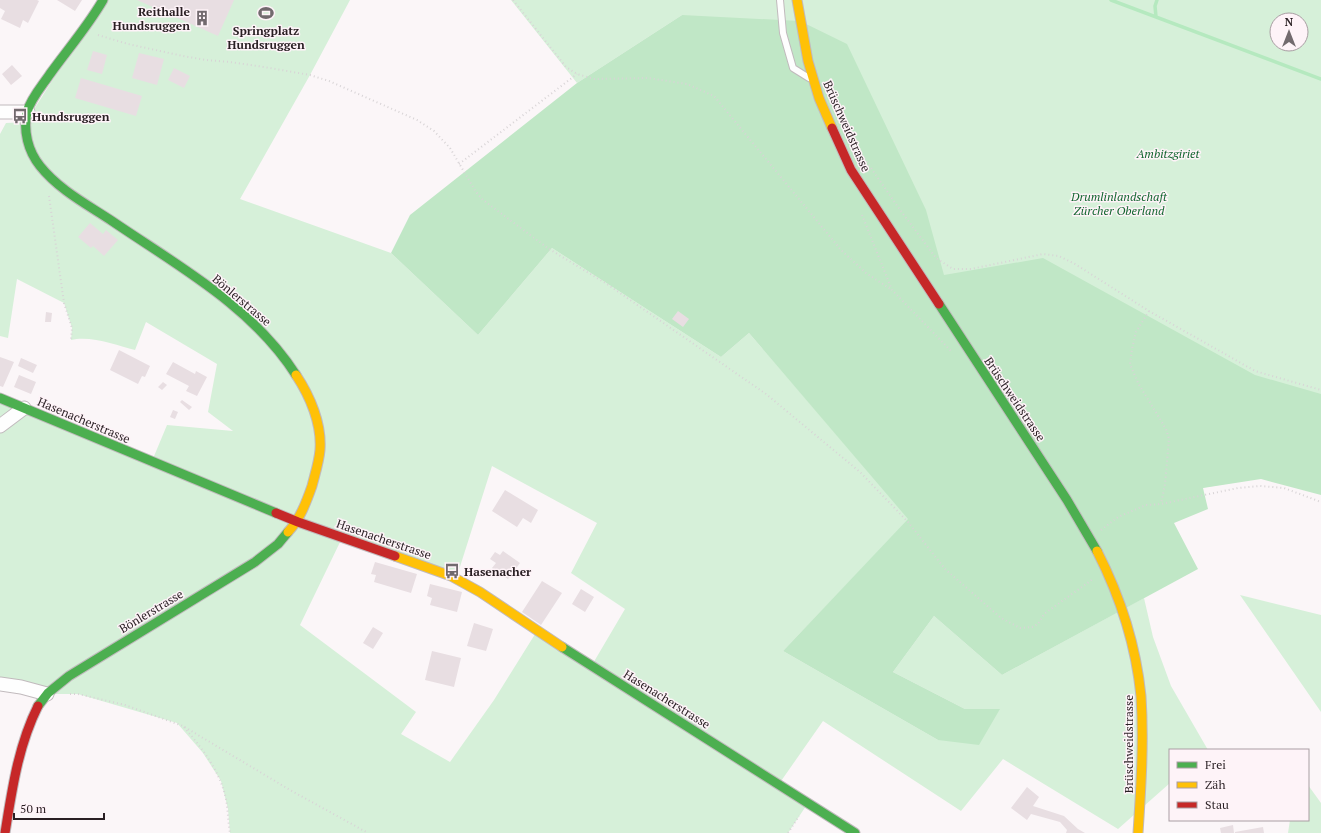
<svg xmlns="http://www.w3.org/2000/svg" width="1321" height="833" viewBox="0 0 1321 833" font-family="'PT Serif',serif">
<style>
.green{fill:#d6f0d9;fill-rule:evenodd}
.forest{fill:#c0e7c6}
.lines{fill:none;stroke-linecap:round;stroke-linejoin:round}
.stream{stroke:#b5e9bf;stroke-width:3.5}
.building{fill:#e8dee2}
.lane-casing{stroke:#c1babd;stroke-width:8}
.street-casing{stroke:#c1babd;stroke-width:15}
.fast-casing{stroke:#c1babd;stroke-width:11}
.slow-casing{stroke:#c1babd;stroke-width:11}
.jam-casing{stroke:#c1babd;stroke-width:11}
.path{stroke:#d8d4d6;stroke-width:2;stroke-dasharray:1 3;stroke-linecap:butt}
.lane{stroke:#fefefe;stroke-width:6}
.street{stroke:#fefefe;stroke-width:13}
.fast{stroke:#4caf50;stroke-width:9}
.slow{stroke:#ffc107;stroke-width:9}
.jam{stroke:#c62828;stroke-width:9}
.labels{text-anchor:middle;dominant-baseline:central;stroke-width:3;stroke-linejoin:round;paint-order:stroke}
.poi-label{font-size:12px;font-weight:bold;fill:#291f23;stroke:#fef3f8;text-anchor:start}
.street-label{font-size:12px;fill:#291f23;stroke:#fef3f8}
.park-label{font-size:12px;font-style:italic;fill:#12662f;stroke:#fef3f8}
</style>
<rect width="100%" height="100%" fill="#fbf6f8"/>
<path class="green" d="M103 0H350L310 75 240 199 391 253 478 335 552 248 721 357 749 333 909 519 783 651 938 740 999 709H965L893 672 934 616 1002 675 1144 598 1153 637 1171 686 1208 750H1170V783L1118 829 1003 759 961 811 823 721 779 784 808 803 788 833H230L228 809 221 781 203 753 177 723 78 694H47L0 684V398L152 461 167 425 233 431 208 412 217 364 146 322 135 350C117 345 90 335 71 340L72 328 64 303 17 279 8 338 0 336V134L6 123 26 122ZM492 466 597 523 571 573 625 609 592 665 537 631 494 700 450 762 401 734 416 712 300 625 342 538 458 573Z
M511 0H1321V494L1261 478 1201 488 1163 503 682 15 577 83ZM1277 20H1301V44H1277Z
M1240 595 1321 615V712Z
M1308 785 1321 803V833H1288L1290 820H1308Z"/>
<path class="forest" d="M682 15 800 21 847 44 926 210 944 275 1043 258 1255 375 1321 394V495L1261 479 1203 488 1208 509 1174 523 1198 569 1002 675 934 616 893 672 965 709H1000L979 745 938 740 783 651 908 519 749 333 721 357 552 248 478 335 391 253 410 215 577 83Z"/>
<g class="lines">
<path class="stream" d="M1111 0 1321 79
M1156 17 1155 6 1157 0"/>
</g>
<path class="building" d="M0 0H37L39 1 28 23 23 20 20 28 1 19 5 11 0 8Z
M57 0H82L75 11Z
M137 0H234L218 36Z
M93 51 107 55 102 74 87 70Z
M139 53 164 59 157 85 132 78Z
M12 65 22 76 11 85 2 74Z
M174 68 190 76 184 88 168 80Z
M81 78 142 96 136 116 75 98Z
M90 223 103 234 106 230 118 240 104 256 93 246 91 248 78 237Z
M678 311 689 319 683 327 672 319Z
M46 312 52 313 51 322H45Z
M119 350 150 366 145 377 142 376 138 384 110 370Z
M0 357 14 362 3 387 0 386Z
M21 358 37 365 33 373 18 366Z
M173 362 195 374 196 371 207 377 197 396 186 391 189 386 166 374Z
M19 375 36 382 31 394 14 387Z
M163 382 167 385 162 390 158 387Z
M182 400 192 407 189 410 180 402Z
M173 410 178 412 175 419 170 417Z
M505 490 538 510 531 523 523 518 517 527 492 511Z
M503 551 520 563 508 579 492 568 496 563 490 559 495 552 500 555Z
M375 562 417 574 411 593 374 582 376 575 371 574Z
M542 581 562 593 541 625 522 612Z
M430 584 462 592 457 612 430 605 432 598 427 596Z
M581 589 594 597 585 612 572 604Z
M474 623 493 629 486 651 467 646Z
M373 627 383 633 373 649 363 643Z
M432 651 461 658 454 687 425 680Z
M1027 787 1039 797 1033 806 1064 816 1078 829 1085 833H1066L1067 830 1060 822 1031 814 1027 820 1011 808Z
M1233 825 1234 833H1221L1220 828Z
M1263 827 1264 833H1235V832Z"/>
<g class="lines">
<g class="lane-casing">
<path id="lane" d="M780 0 783 33 793 68 809 78"/>
</g>
<g class="street-casing">
<path id="street" d="M0 112H28
M0 426 24 408
M0 684 21 687 47 694"/>
</g>
<g class="fast-casing">
<path id="fast" d="M103 0C88 26 68 49 50 74 42 86 31 98 27 112 23 131 28 151 40 166 59 190 88 205 112 221 178 266 252 306 296 375
M939 304 1067 500 1097 551
M0 398 276 513
M562 647 855 833
M38 706 48 693 69 676 255 562 278 544 288 532"/>
</g>
<g class="slow-casing">
<path id="slow" d="M797 0 808 61 819 98 832 128
M288 532C300 519 306 503 312 486 315 474 319 462 320 450 322 424 310 396 296 375
M1097 551C1120 596 1136 646 1141 696 1144 742 1141 787 1138 833
M395 556 451 576 480 592 562 647"/>
</g>
<g class="jam-casing">
<path id="jam" d="M832 128 851 170 939 304
M276 513 298 522 395 556
M5 833C12 790 18 746 38 706"/>
</g>
<path class="path" d="M513 0 566 67 577 74 594 79 648 78 687 84 714 96 841 250 866 273 892 290
M98 35 128 44 183 56 206 60 230 62 264 67 310 75 329 81 417 120 434 131 450 148 476 192 483 200 549 249 607 284 766 394 860 472 908 522 945 569 1001 618 1020 628 1032 627 1038 624 1044 614 1093 579
M862 155 898 207 936 258 953 269H971L1043 254 1059 256 1075 264 1149 311 1255 371 1321 390
M459 164 577 74
M49 196 64 303 72 328 71 340
M862 215 892 290 951 351
M1149 311 1136 332 1132 349 1130 364 1138 383 1166 429 1169 439 1165 484 1161 504
M1101 530 1118 517 1146 505 1161 504 1238 488 1260 486 1284 488 1321 502
M70 694H78L125 705 183 726 290 790 368 833
M184 727C202 748 220 771 226 799 228 810 228 822 230 833
M788 833 799 816"/>
<use href="#lane" class="lane"/>
<use href="#street" class="street"/>
<use href="#fast" class="fast"/>
<use href="#slow" class="slow"/>
<use href="#jam" class="jam"/>
</g>
<defs>
<g id="stadium-bare" transform="scale(1.2)"><path d="M0-5a6.5 5 0 1 0 0 10a6.5 5 0 1 0 0-10ZM-3.5-1.8h7v3.6h-7Z" fill="#726a6e" stroke="#fef3f8" stroke-width="2.5" paint-order="stroke"/></g>
<g id="building-bare" transform="scale(1.2)"><path d="M-4-6H4V6H1V3H-1V6H-4ZM-2.5-4.3h1.7v1.8h-1.7ZM.8-4.3h1.7v1.8H.8ZM-2.5-1h1.7V.8h-1.7ZM.8-1h1.7V.8H.8Z" fill="#726a6e" stroke="#fef3f8" stroke-width="2.5" paint-order="stroke"/></g>
<g id="bus-bare" transform="scale(1.2)"><path d="M-5-6H5V4H4V6H2V4H-2V6H-4V4H-5ZM-3.5-4V0h7V-4ZM-3.5 1.2v1.5H-2V1.2ZM2 1.2v1.5H3.5V1.2Z" fill="#726a6e" stroke="#fef3f8" stroke-width="2.5" paint-order="stroke"/></g>
</defs>
<g fill-rule="evenodd">
<use href="#stadium-bare" x="266" y="13"/>
<use href="#building-bare" x="202" y="18"/>
<use href="#bus-bare" x="20" y="116"/>
<use href="#bus-bare" x="452" y="571"/>
</g>
<g class="labels">
<g class="poi-label">
<text x="190" y="11" text-anchor="end">Reithalle<tspan x="190" dy="14">Hundsruggen</tspan></text>
<text x="266" y="30" text-anchor="middle">Springplatz<tspan x="266" dy="14">Hundsruggen</tspan></text>
<text x="32" y="116">Hundsruggen</text>
<text x="464" y="571">Hasenacher</text>
</g>
<g class="street-label">
<text transform="translate(847 126) rotate(66)">Brüschweidstrasse</text>
<text transform="translate(242 300) rotate(40)">Bönlerstrasse</text>
<text transform="translate(1015 399) rotate(56)">Brüschweidstrasse</text>
<text transform="translate(84 420) rotate(23)">Hasenacherstrasse</text>
<text transform="translate(384 539) rotate(19)">Hasenacherstrasse</text>
<text transform="translate(151 611) rotate(-31)">Bönlerstrasse</text>
<text transform="translate(667 699) rotate(32)">Hasenacherstrasse</text>
<text transform="translate(1128 744) rotate(-90)">Brüschweidstrasse</text>
</g>
<g class="park-label">
<text x="1168" y="153">Ambitzgiriet</text>
<text x="1119" y="196">Drumlinlandschaft<tspan x="1119" dy="14">Zürcher Oberland</tspan></text>
</g>
</g>
<rect x="1169" y="749" width="140" height="72" fill="#fef3f8" stroke="#a99ea3"/>
<rect x="1177" y="762" width="20" height="6" fill="#4caf50" stroke="#a99ea3"/>
<text x="1205" y="769" font-size="12" fill="#291f23">Frei</text>
<rect x="1177" y="782" width="20" height="6" fill="#ffc107" stroke="#a99ea3"/>
<text x="1205" y="789" font-size="12" fill="#291f23">Zäh</text>
<rect x="1177" y="802" width="20" height="6" fill="#c62828" stroke="#a99ea3"/>
<text x="1205" y="809" font-size="12" fill="#291f23">Stau</text>
<g transform="translate(1289 32)"><circle r="19" fill="#fef3f8" stroke="#a99ea3"/>
<path d="M0-3L7 15L0 10L-7 15Z" fill="#726a6e"/>
<text y="-6" font-size="11" font-weight="bold" text-anchor="middle" fill="#291f23">N</text>
</g>
<path d="M14 813v6h90v-6" fill="none" stroke="#291f23" stroke-width="2"/>
<text x="20" y="813" font-size="12" fill="#291f23" stroke="#fef3f8" stroke-width="3" paint-order="stroke">50 m</text>
</svg>
